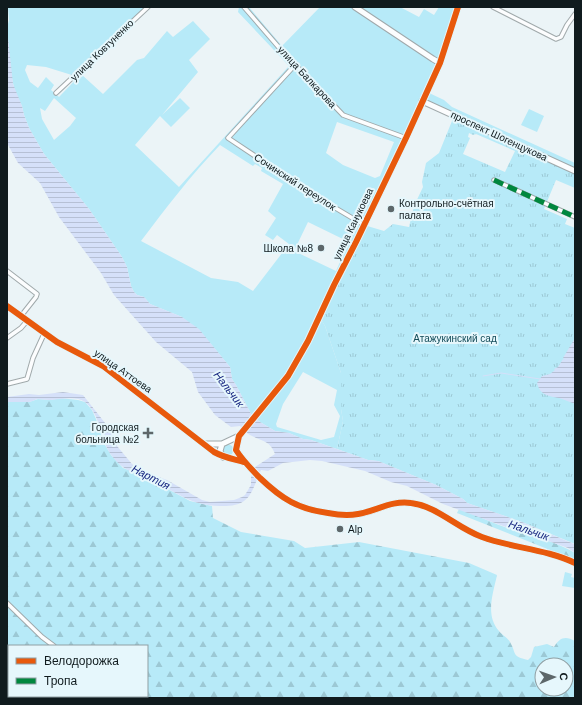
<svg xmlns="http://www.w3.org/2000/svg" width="582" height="705" viewBox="0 0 582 705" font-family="Helvetica,sans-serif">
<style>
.green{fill:#b7eaf8;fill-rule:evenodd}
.forest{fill:url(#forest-firs);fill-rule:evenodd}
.park{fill:url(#park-tufts);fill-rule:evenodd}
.water{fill:url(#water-rules)}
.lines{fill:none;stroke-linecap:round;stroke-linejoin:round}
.stream{stroke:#d5e0f9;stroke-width:1}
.street-casing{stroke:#a0a9ab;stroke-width:5.5}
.secondary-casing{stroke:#a0a9ab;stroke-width:7}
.street{stroke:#fcfdfe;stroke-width:3.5}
.secondary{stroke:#fcfdfe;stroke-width:5}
.quiet{stroke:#00873e;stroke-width:5;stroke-dasharray:10 5;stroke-linecap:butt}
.cycleway-casing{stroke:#e6f7fc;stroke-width:8}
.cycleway{stroke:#e8590c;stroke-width:6}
.poi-dot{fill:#5d676a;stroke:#e6f7fc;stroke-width:1.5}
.labels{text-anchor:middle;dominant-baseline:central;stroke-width:4;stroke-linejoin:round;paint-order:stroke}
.street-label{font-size:10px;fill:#101b1e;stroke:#e6f7fc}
.poi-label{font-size:10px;fill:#101b1e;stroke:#e6f7fc;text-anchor:start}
.park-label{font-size:10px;fill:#134c59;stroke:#e6f7fc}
.water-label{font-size:11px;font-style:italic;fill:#172680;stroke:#e6f7fc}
</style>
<defs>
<pattern id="forest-firs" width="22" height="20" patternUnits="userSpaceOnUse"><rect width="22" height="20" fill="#b7eaf8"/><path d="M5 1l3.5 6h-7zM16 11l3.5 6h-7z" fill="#9cc8d4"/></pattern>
<pattern id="park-tufts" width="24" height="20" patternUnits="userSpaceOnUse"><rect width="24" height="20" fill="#b7eaf8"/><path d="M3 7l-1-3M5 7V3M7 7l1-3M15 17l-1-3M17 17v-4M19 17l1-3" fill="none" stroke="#9cc8d4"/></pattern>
<pattern id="water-rules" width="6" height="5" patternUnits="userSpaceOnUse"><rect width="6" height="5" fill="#d5e0f9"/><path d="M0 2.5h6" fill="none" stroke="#b6c0d5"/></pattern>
</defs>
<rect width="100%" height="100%" fill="#ebf4f7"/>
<path class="green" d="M8 7H148L75 76 46 67 27 65 25 70 30 82 38 88 46 77 54 85 51 90 59 97 81 74 103 94 137 60 144 58 167 31 173 37 193 21 210 39 189 60 198 72 162 115 180 98 190 108 171 127 160 116 135 145 179 187 289 66 238 12 239 7H249L282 46 320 7H400L419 17 424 9 434 15 439 7H458L427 92 444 100 452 107 575 163V171L422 101 319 316 325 326 341 373V409L343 421 337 449 311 440 303 439 289 433 275 431 260 422 251 414 236 385 232 379 230 367 210 343 182 317 150 304 144 297 137 295 134 292 131 286 127 267 122 257 89 209 44 154 29 128 24 115 22 106 15 92 11 74 7 28 9 20ZM54 98 76 118 70 126 54 140 42 119 40 108 45 111ZM337 122 394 142 380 176 375 178 343 165 326 153ZM220 145 253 166 255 164 262 168 261 171 283 184 268 211 276 218 265 235 273 240 277 235 289 244 253 291 238 282 211 278 141 241C166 208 191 175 220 145ZM308 222 349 242 336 271 294 251ZM303 372 337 390 334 405 340 416 334 437 321 440 277 427 276 424 283 404Z
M529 109 544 116 537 132 521 125Z
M222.5 450a5.5 5.5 0 1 1 11 0a5.5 5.5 0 1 1-11 0Z
M565 572 572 574 571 577 575 578V588L562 586Z"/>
<path class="forest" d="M60 398 78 400 85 402 92 410 96 419 105 445 111 455 123 468 140 474 190 501 212 506 213 518 241 532 294 541 305 548 359 542 469 563 497 575C493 594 485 615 499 631 502 635 508 638 510 642 517 654 511 656 528 660L531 657 534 647 547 644 554 647C559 638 565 635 575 641V698H7V402H29L38 399 51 400ZM9 646H147V696H9ZM542 665H566V689H542Z
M459 509C481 517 503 528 526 534 543 539 560 544 575 553V560L457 513Z"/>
<path class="park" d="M454 116 575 171V188L556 180 544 209 567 219 565 224 575 228V544L522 522 467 503 463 499 436 485 378 461 368 460 337 449 343 421 341 409V373L325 326 319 316 364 225 384 231 393 224 409 227 414 206 423 187 422 182 426 163 439 153ZM469 133 473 135 476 134 515 151 505 172 463 154 470 138 468 137Z"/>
<path class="water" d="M7 28 13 84 22 106 24 115 29 128 44 154 89 209 122 257 127 267 131 286 134 292 137 295 144 297 150 304 182 317 199 329 230 367 232 379 236 385 251 414 260 422 275 431 289 433 303 439 311 440 368 460 378 461 436 485 463 499 467 503 522 522 574 544 575 553 568 548 540 538 514 530 443 504 407 486 391 482 365 471 322 461 310 460 283 463 268 471 261 470C256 480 253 495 244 501 237 506 228 506 220 506 190 505 180 494 155 482 137 473 125 473 112 456 100 441 101 414 85 402 75 395 60 400 49 400 45 400 41 399 37 399 34 400 31 402 28 402 21 402 14 402 7 402V397L29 394 39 395 63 392 83 395 109 428 117 446 132 464 145 472 167 480 202 500 210 502 234 500 242 497 245 495 251 485V477L255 467 275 454C270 440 261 441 250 435 246 433 243 429 240 426L231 427 215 415 198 392 192 372 156 342 114 295 101 273 59 217 40 183 18 163 7 143Z
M575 338V404C570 402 565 400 559 398 548 396 540 395 537 383L542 376 550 374 555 370 554 369 558 367 563 359 565 360 563 358Z"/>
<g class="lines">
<path class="stream" d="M483 376 501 373 540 379"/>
<g class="street-casing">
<path id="street" d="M244 7 282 51 343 115 406 138
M493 7 556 39 561 37 567 25 575 14
M295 65 228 138 312 194 364 225
M56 93 148 7
M494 180 575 217
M7 271 37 294 36 297 21 316
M7 338 21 328 27 321
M7 384 27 379 33 358 44 334
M7 603 42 637 54 646
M120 696 121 698"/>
</g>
<g class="secondary-casing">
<path id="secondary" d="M355 7 433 59 440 63
M458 7 440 63 406 138 356 242 334 285 308 341 288 376 239 436 236 450C243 461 251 469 260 478 282 499 298 509 328 513 338 515 348 516 358 514 376 511 392 500 411 503 437 506 457 528 482 537 512 548 546 549 575 563
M422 101 575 171
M7 306 57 342 103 366 214 452C225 458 233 459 244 462
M205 444H222
M223 457 220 451 222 444 239 436"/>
</g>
<use href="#street" class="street"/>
<use href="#secondary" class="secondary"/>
<path class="quiet" d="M494 180 575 217"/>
<g class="cycleway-casing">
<path id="cycleway" d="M458 7 440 63 406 138 356 242 334 285 308 341 288 376 239 436 236 450C243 461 251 469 260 478 282 499 298 509 328 513 338 515 348 516 358 514 376 511 392 500 411 503 437 506 457 528 482 537 512 548 546 549 575 563
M7 306 57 342 103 366 214 452C225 458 233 459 244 462"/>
</g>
<use href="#cycleway" class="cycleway"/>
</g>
<g class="poi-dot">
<circle cx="391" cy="209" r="4"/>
<circle cx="321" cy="248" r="4"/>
<path d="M146 427h4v4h4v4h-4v4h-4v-4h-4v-4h4z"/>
<circle cx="340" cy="529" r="4"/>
</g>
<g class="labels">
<g class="street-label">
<text transform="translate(102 50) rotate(-44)">улица Ковтуненко</text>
<text transform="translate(307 77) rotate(47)">улица Балкарова</text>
<text transform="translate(499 136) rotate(25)">проспект Шогенцукова</text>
<text transform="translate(295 182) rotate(33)">Сочинский переулок</text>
<text transform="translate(353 224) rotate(-64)">улица Канукоева</text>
<text transform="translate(123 371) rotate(35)">улица Аттоева</text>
</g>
<g class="poi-label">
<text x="399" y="203">Контрольно-счётная<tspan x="399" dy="12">палата</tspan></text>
<text x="313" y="248" text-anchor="end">Школа №8</text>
<text x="139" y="427" text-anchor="end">Городская<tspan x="139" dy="12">больница №2</tspan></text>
<text x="348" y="529">Alp</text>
</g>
<g class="park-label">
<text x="455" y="338">Атажукинский сад</text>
</g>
<g class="water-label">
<text transform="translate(229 389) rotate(52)">Нальчик</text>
<text transform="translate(151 477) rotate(27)">Нартия</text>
<text transform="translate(529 530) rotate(19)">Нальчик</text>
</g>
</g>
<rect width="582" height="705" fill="none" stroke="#101b1e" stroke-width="16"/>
<rect x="8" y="645" width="140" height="52" fill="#e6f7fc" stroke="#909fa3"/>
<rect x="16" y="658" width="20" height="6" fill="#e8590c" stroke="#909fa3"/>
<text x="44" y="665" font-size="12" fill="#101b1e">Велодорожка</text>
<rect x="16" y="678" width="20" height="6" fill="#00873e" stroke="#909fa3"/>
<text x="44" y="685" font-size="12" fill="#101b1e">Тропа</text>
<g transform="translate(554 677) rotate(88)"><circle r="19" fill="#e6f7fc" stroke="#909fa3"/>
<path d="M0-3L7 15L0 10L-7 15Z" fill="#5d676a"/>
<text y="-6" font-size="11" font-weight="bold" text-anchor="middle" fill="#101b1e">С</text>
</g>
</svg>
